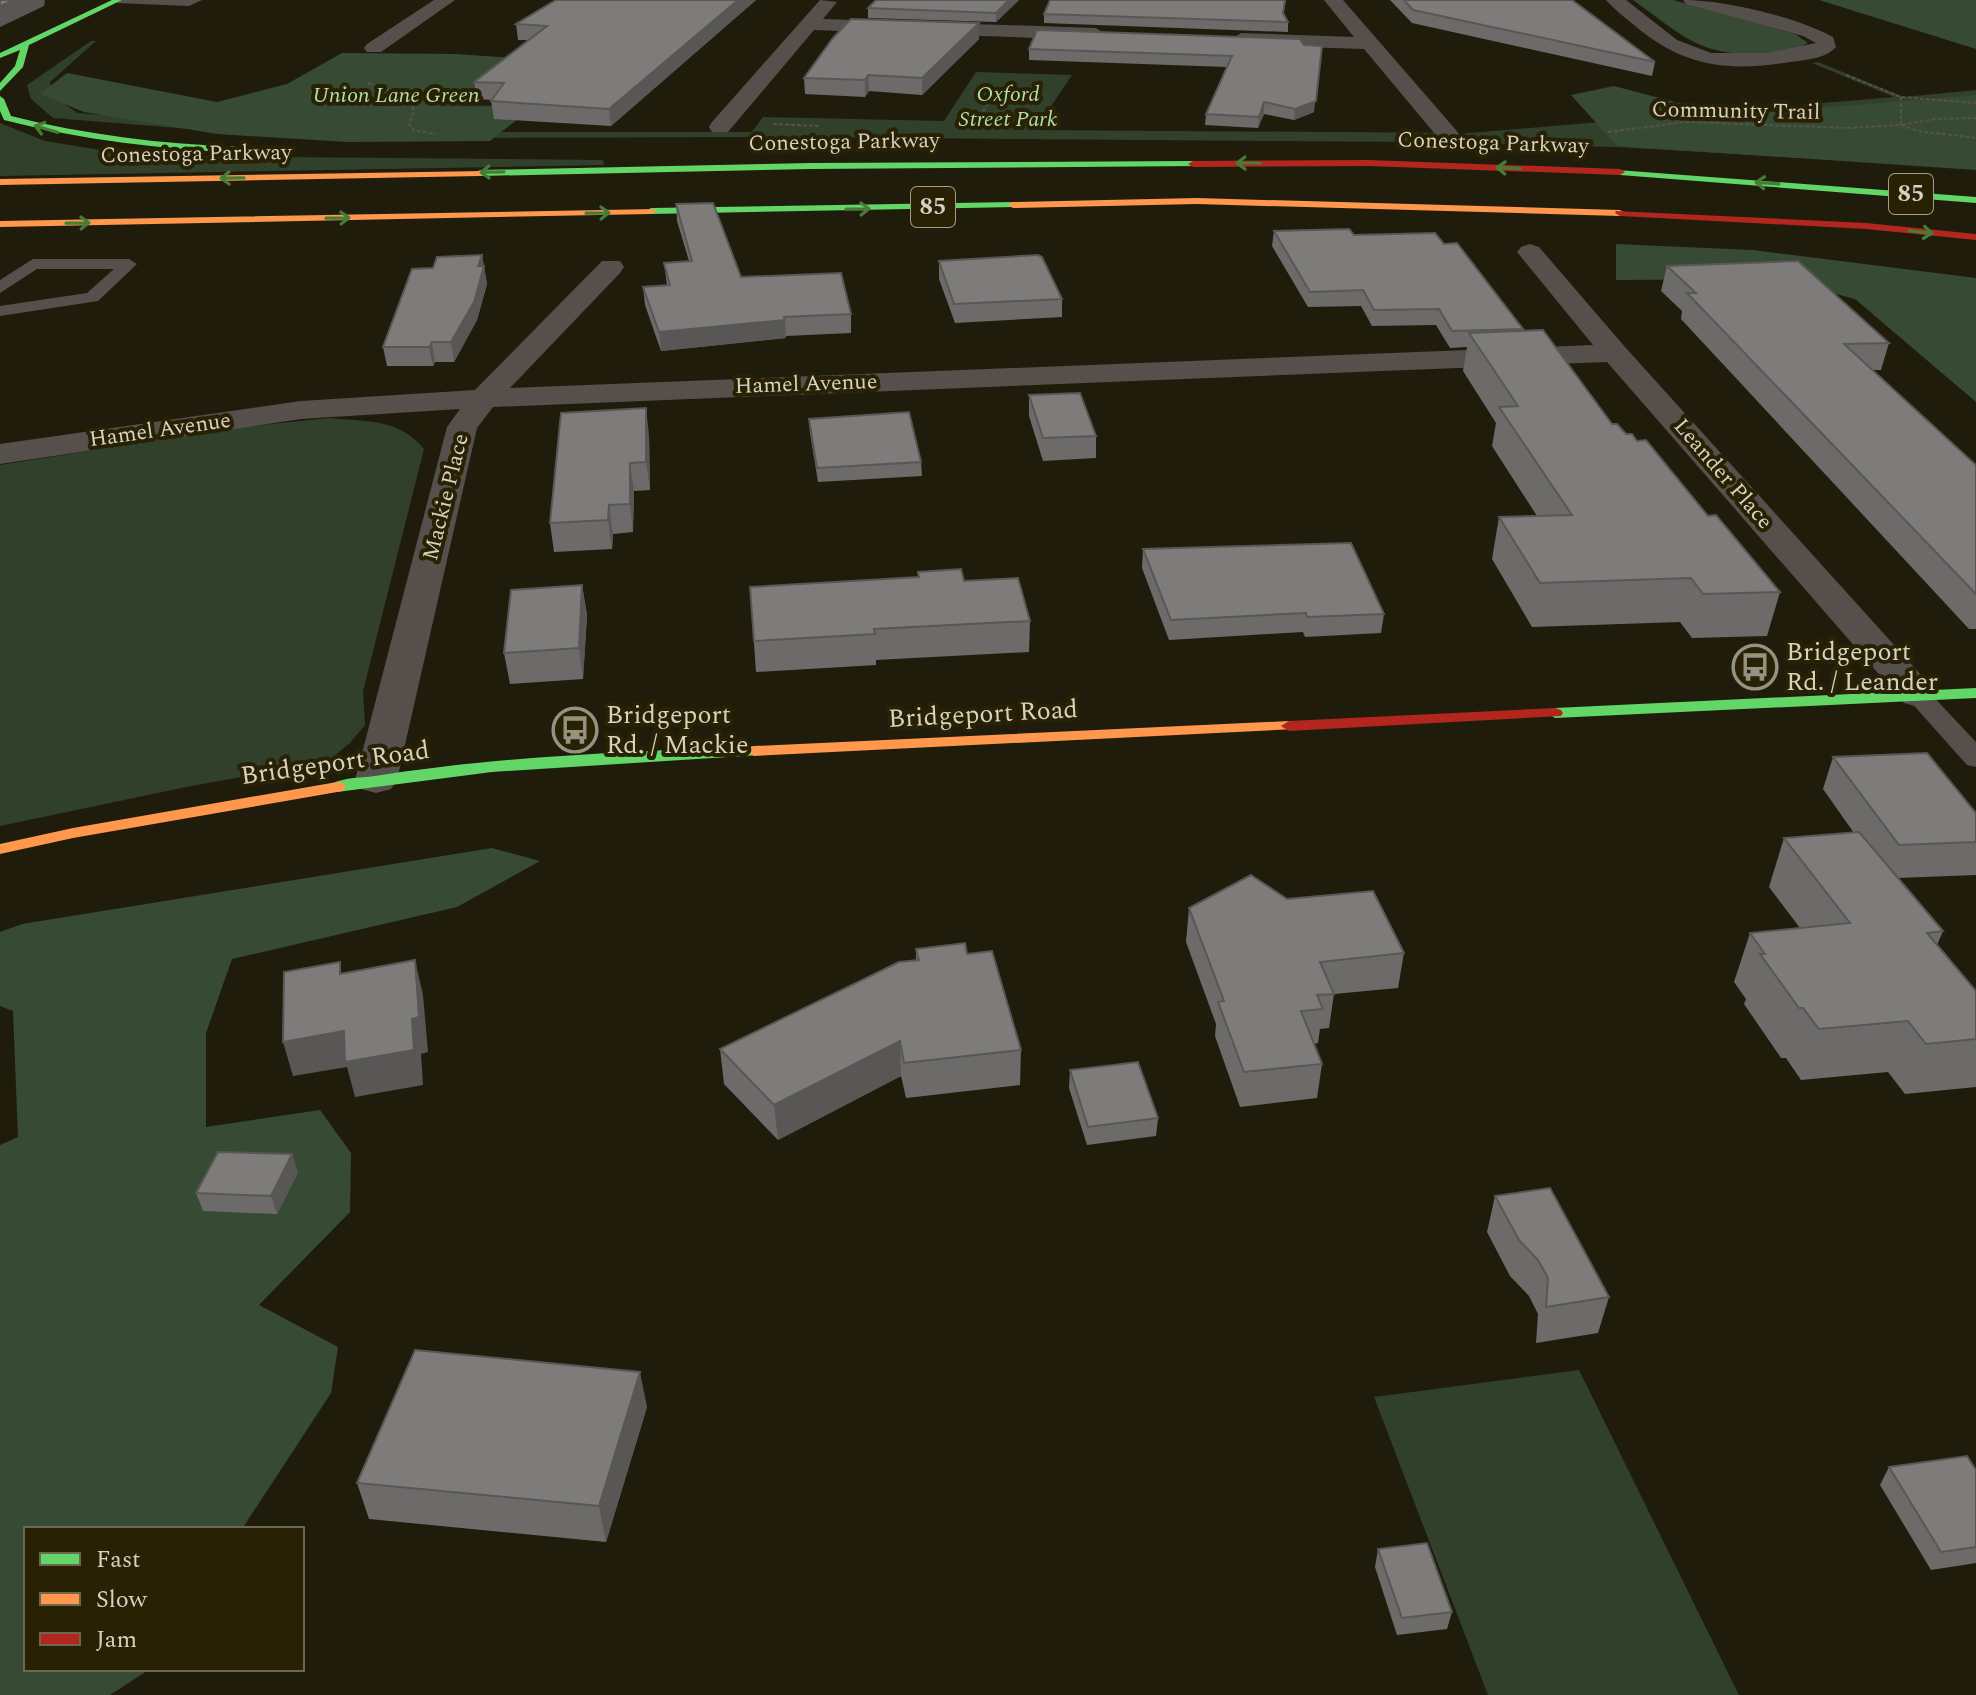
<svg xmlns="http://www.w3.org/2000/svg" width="1976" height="1695" viewBox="0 0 1976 1695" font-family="Spectral,serif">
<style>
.green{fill:#30402b}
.forest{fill:#374a33}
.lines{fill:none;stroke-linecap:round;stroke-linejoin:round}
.path{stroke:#57524d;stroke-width:2;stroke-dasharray:4 2;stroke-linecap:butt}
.lane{fill:#55504b;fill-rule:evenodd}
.street{fill:#55504b;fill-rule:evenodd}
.fast{fill:#63d668;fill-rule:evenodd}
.slow{fill:#ff974d;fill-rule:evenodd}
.jam{fill:#b3261e;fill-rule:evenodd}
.wall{fill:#6c6b6a}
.shaded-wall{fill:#585756}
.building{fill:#7e7c7b;stroke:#585756;stroke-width:2}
.oneway{stroke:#467c36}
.labels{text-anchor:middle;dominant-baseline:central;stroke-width:8;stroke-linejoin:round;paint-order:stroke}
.far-park-label{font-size:22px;font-style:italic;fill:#b2ddae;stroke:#282104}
.far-street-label{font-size:22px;fill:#d6d1c1;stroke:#282104}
.shield{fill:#282104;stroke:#a29c88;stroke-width:2}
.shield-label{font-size:24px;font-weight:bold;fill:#d6d1c1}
.poi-label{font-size:26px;fill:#d6d1c1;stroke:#282104;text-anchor:start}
.street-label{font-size:26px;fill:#d6d1c1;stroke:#282104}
</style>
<rect width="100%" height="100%" fill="#201c0c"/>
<path class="green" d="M91 41H96L50 82 53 95 77 113 231 125 446 104 522 107 495 132H752L763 117 944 121 976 72 1072 75 1035 130 1470 133 1894 97 1812 63 1818 62 1904 97 1976 90V168L1616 147 1419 142 749 137 464 138 229 132 53 118 31 99 27 85Z
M0 123 45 141 100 150 188 156 603 160 604 165 0 176Z
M330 418C367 422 399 418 424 449L363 691 365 725 350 743 327 762 191 786 0 826V465L241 427Z
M1579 1370 1739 1695H1488L1374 1397Z"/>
<path class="forest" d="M1633 0H1673L1795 34 1808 43C1794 51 1782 51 1766 53 1700 58 1684 36 1633 0Z
M1819 0H1976V49Z
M342 53 456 54 545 60 496 75 449 106 532 108 490 141 348 142 217 134 84 112 40 94 67 73 217 102 287 84Z
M1614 86 1702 109 1757 113 1976 95V170L1617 146 1571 95Z
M1616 244 1753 250 1976 278V402L1855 299 1781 279 1616 280Z
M492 848 540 861 457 907 232 959 206 1033V1127L320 1110 351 1153 350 1212 259 1305 338 1347 331 1393 242 1529H26V1669H150L110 1695H0V1145L18 1137 13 1011 0 1006V932L22 924Z"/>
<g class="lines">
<path class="path" d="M1846 75 1901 97 1976 103
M368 83 411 98 414 112 409 124 413 130 436 134
M1901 97V125
M773 124 819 126
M1902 125 1935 119 1976 118
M974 127 990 99
M1608 132 1686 122 1847 128 1901 125 1918 131 1976 138"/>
<path class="lane" d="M111 0H202L189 6 117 3Z
M33 259H129L137 264 98 301 0 316V306L87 293 114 269H37L0 293V280Z
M1918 688 1927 690 1976 742V767L1967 765 1909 700 1906 695 1909 690Z"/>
<path class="street" d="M434 0H455L381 52H367L364 48 367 44Z
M820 0 837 2 823 19 1096 28 1105 34 1096 40 814 30 728 132H712L709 127 712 122Z
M1324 0H1343L1456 130 1459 135 1456 140H1440L1364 49 1241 45 1232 39 1241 33 1354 37Z
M1606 0H1626L1677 40 1711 53H1767L1816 43 1803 36 1686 4 1683 0C1725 0 1796 17 1833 37L1836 47C1825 59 1805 60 1790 62 1728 72 1683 67 1634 25 1624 17 1614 9 1606 0Z
M1530 244 1539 247 1625 347 1932 687 1938 695 1932 703 1918 707 1904 703 1607 362 493 407 477 428 397 780 391 789 376 793 361 789 355 780 447 427 460 409 301 419 0 464V444L301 401 475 390 602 261H620L624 267 620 273 510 388 1593 345 1517 252 1521 247Z"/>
<path class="fast" d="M112 0H122L29 45 23 67 0 91V83L15 66 20 50 0 58V53Z
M0 96 4 99 11 116C86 135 162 144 240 147L245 150 240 153C160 149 82 140 4 120L0 111Z
M1193 161 1196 162V166L811 169 480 176 475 173 480 170 811 163Z
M1617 170 1976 197V203L1620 175 1617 174Z
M1013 202 1018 205 1016 207 651 214 646 211 651 208Z
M1976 688V698L1555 718 1547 713 1555 708Z
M754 746 760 747 762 751 760 755 492 772 337 792 328 787C338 777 361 778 375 776 500 756 628 752 754 746Z"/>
<path class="slow" d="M483 171V175L480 176 0 185V179Z
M1197 198 1620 210 1625 213 1620 216 1197 204 1013 208 1008 205 1013 202Z
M655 209 656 211 651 214 0 227V221Z
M1289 721 1297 726 1295 729 754 756 746 751 754 746Z
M337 782 343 783 346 787 343 791 73 838 0 854V844L73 828Z"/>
<path class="jam" d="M1368 160 1620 169 1625 172 1620 175 1368 166 1193 167 1188 164 1193 161Z
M1616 211 1866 223 1976 234V240L1866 229 1620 216 1615 213Z
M1555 708 1561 710 1563 713 1561 716 1289 731 1281 726 1289 721Z"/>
</g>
<path class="wall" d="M756 0 611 126 494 119 491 101 492 100 477 99 474 82 528 40H518L516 24Z
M1019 0 996 22 868 18V8Z
M1050 0H1286L1283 14 1288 22V32L1044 23V14Z
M1390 0H1572L1655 62 1652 76 1412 23Z
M979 23V39L922 95 869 91 865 97 805 94 804 78Z
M1300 39 1314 112 1294 120 1264 114 1258 128 1205 125 1206 114 1227 67 1029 60V49Z
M676 204 741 277 851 314V333L786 336V338L661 351 645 305 643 287 667 285 664 263 689 261 677 221Z
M1274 231 1354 235 1444 244 1523 329 1522 331 1612 424 1626 434 1637 441 1780 592 1767 636 1692 638 1680 622 1532 627 1492 559 1499 517 1537 516 1492 446 1496 423 1463 371 1467 347 1450 348 1436 325 1372 326 1361 306 1308 307 1272 246Z
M482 255 487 284 477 320 454 362H435L433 366H387L383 347 433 268Z
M939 261 1062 299V317L955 323 939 279Z
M1667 266 1889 343 1881 370H1872L1976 465V629H1969L1681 319 1682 311 1661 291Z
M1029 395 1096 436V458L1043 461 1029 416Z
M809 419 921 462 922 476 818 482 810 433Z
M649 435 650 490 634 491 633 532 613 534 612 549 554 552 550 523Z
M1143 549 1384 614 1381 633 1305 637 1303 632 1169 640 1142 568Z
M918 572 964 581 1030 621 1029 652 876 660V665L756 672 750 587 918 577Z
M582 585 587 615 583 679 510 684 504 653Z
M1833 757 1976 813V875L1897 878 1943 931 1937 945 1976 991V1087L1905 1094 1888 1072 1801 1080 1786 1058H1781L1744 1004 1746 999 1734 982 1750 933 1800 928 1769 887 1784 838 1854 833 1823 789Z
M1287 899 1404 953 1398 988 1334 994 1329 1028 1320 1029 1318 1043 1314 1044 1322 1064 1317 1098 1240 1107 1215 1036 1216 1024 1186 942 1189 908Z
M916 949 967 954 1021 1050 1020 1085 906 1098 901 1076 778 1140 724 1084 720 1049 916 960Z
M1070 1070 1158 1118 1156 1136 1087 1145 1069 1088Z
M298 1172 277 1214 203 1211 196 1193Z
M1495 1196 1609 1297 1598 1333 1536 1343 1538 1314 1529 1296 1510 1276 1487 1232Z
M647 1407 606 1542 369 1519 357 1483Z
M1889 1467 1976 1470V1563L1931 1570 1880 1485Z
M1378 1549 1452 1612 1447 1629 1397 1635 1375 1567Z"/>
<path class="shaded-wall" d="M14 0H45L44 6 0 27V6Z
M738 0H756L611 126 609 109Z
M1009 0H1019L996 22V13Z
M979 23V39L922 95V78Z
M1322 46 1314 112 1294 120 1295 109Z
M868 75 869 91 865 97V80Z
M1264 102V114L1258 128 1259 117Z
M482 255 487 284 477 320 454 362 451 342Z
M785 320 786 338 661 351 659 332Z
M432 342 435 362 433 366 429 347Z
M646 408 649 435 650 490 646 462Z
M630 463 634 491 633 532 630 504Z
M609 505 613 534 612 549 608 520Z
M582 585 587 615 583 679 579 648Z
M415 960 423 995 428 1052 421 1054 423 1085 355 1097 347 1067 293 1076 283 1042Z
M900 1041 901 1076 778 1140 774 1105Z
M292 1154 298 1172 277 1214 271 1196Z
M640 1372 647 1407 606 1542 599 1506Z"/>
<path class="building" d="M0 0H14L0 6Z
M556 0H738L609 109 491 101 504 83 474 82 547 26 516 24Z
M876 0H1009L996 13 868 8Z
M1050 0H1285L1283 13 1288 22 1044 14Z
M1404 0H1572L1655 62 1413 10Z
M851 19 979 23 922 78 868 75 865 80 804 78 833 38Z
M1037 30 1300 39 1304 45 1322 46 1316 101 1295 109 1264 102 1259 117 1206 114 1232 56 1029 49Z
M713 203 741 277 841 273 851 314 784 317 785 320 659 332 643 287 670 285 664 263 692 261 676 204Z
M1349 229 1354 235 1435 233 1444 244 1457 243 1523 329 1452 331 1439 309 1374 310 1363 290 1310 292 1274 231Z
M482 255 478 266H484L474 302 451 342H432L429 347H383L412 269 433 268 437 257Z
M1038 255 1042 257 1062 299 954 304 939 261Z
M1798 261 1889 343 1844 344 1976 465V594L1687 293H1696L1667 266Z
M1543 330 1612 424H1617L1626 434H1632L1637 441 1646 440 1708 516 1716 515 1780 592 1703 594 1691 578 1540 583 1499 517 1572 515 1499 407 1518 406 1469 333Z
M1080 393 1096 436 1043 438 1029 395Z
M646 408V462L630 463V504L609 505 608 520 550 523 561 413Z
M909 412 921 462 817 468 809 419Z
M1351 543 1384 614 1307 617 1306 613 1171 620 1143 549Z
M961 569 964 581 1018 578 1030 621 874 629 875 634 754 641 750 587 919 577 918 572Z
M582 585 579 648 504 653 511 590Z
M1927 753 1976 813V842L1899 845 1833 757Z
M1859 832 1943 931 1927 933 1976 991V1039L1926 1044 1908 1021 1819 1029 1803 1008H1799L1760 954H1765L1750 933 1850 923 1784 838Z
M1251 875 1287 899 1373 891 1404 953 1320 962 1334 994 1317 995 1323 1009 1301 1011 1322 1064 1244 1072 1218 1002 1224 1001 1189 908Z
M965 943 967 954 992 951 1021 1050 904 1063 900 1041 774 1105 720 1049 899 962 919 960 916 949Z
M415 960 419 1017 412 1019 414 1050 345 1062 344 1031 283 1042 284 972 340 962V974Z
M1138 1062 1158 1118 1088 1127 1070 1070Z
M218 1152 292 1154 271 1196 196 1193Z
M1550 1188 1609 1297 1546 1307 1548 1278 1538 1260 1519 1240 1495 1196Z
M415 1350 640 1372 599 1506 357 1483Z
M1967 1456 1976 1470V1547L1941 1552 1889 1467Z
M1427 1543 1452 1612 1402 1618 1378 1549Z"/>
<defs><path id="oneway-shaft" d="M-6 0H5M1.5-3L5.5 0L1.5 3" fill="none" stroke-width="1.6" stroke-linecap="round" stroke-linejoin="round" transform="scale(2)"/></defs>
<g class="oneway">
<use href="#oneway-shaft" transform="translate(46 129) rotate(-164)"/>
<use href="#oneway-shaft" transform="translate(1248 163) rotate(180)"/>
<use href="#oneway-shaft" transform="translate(1508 168) rotate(-178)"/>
<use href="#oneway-shaft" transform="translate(492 172) rotate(179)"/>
<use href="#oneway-shaft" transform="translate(232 178) rotate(179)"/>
<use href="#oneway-shaft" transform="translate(1767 183) rotate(-176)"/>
<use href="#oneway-shaft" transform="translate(858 209) rotate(-1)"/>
<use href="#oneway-shaft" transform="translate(598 213) rotate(-1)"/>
<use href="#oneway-shaft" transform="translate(338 218) rotate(-1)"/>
<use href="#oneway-shaft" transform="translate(78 223) rotate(-1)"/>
<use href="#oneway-shaft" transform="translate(1921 232) rotate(6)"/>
</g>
<defs>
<g id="bus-ring" transform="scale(2.3)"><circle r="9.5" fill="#282104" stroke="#969282" stroke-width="1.5"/><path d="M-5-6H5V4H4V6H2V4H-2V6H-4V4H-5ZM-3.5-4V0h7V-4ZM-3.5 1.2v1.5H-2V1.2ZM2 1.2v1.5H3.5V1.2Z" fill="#969282"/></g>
</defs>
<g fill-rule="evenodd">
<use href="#bus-ring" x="1755" y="667"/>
<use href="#bus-ring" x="575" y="730"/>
</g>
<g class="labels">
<g class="far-park-label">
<text x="1008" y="94">Oxford<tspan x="1008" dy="25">Street Park</tspan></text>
<text x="396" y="95">Union Lane Green</text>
</g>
<g class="far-street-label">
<text transform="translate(1736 111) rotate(1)">Community Trail</text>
<text transform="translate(844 142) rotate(-1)">Conestoga Parkway</text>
<text transform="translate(1493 143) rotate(2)">Conestoga Parkway</text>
<text transform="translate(196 154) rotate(-1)">Conestoga Parkway</text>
<text transform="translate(806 384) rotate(-2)">Hamel Avenue</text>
<text transform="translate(160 430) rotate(-8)">Hamel Avenue</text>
<text transform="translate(1723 474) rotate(49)">Leander Place</text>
<text transform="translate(446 497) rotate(-76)">Mackie Place</text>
</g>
<g class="shield">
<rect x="1889" y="174" width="44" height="40" rx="6"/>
<rect x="911" y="187" width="44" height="40" rx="6"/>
</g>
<g class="shield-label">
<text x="1911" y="194">85</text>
<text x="933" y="207">85</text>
</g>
<g class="poi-label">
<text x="1786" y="652">Bridgeport<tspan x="1786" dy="30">Rd. / Leander</tspan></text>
<text x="606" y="715">Bridgeport<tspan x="606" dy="30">Rd. / Mackie</tspan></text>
</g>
<g class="street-label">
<text transform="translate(983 714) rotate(-3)">Bridgeport Road</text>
<text transform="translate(335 763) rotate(-8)">Bridgeport Road</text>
</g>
</g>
<rect x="24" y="1527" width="280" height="144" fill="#282104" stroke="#6e6750" stroke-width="2"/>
<rect x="40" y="1553" width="40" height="12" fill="#63d668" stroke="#6e6750" stroke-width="2"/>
<text x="96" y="1567" font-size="24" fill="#d6d1c1">Fast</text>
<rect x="40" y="1593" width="40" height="12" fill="#ff974d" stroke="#6e6750" stroke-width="2"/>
<text x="96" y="1607" font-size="24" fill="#d6d1c1">Slow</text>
<rect x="40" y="1633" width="40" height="12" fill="#b3261e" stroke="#6e6750" stroke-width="2"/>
<text x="96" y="1647" font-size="24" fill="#d6d1c1">Jam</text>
</svg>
